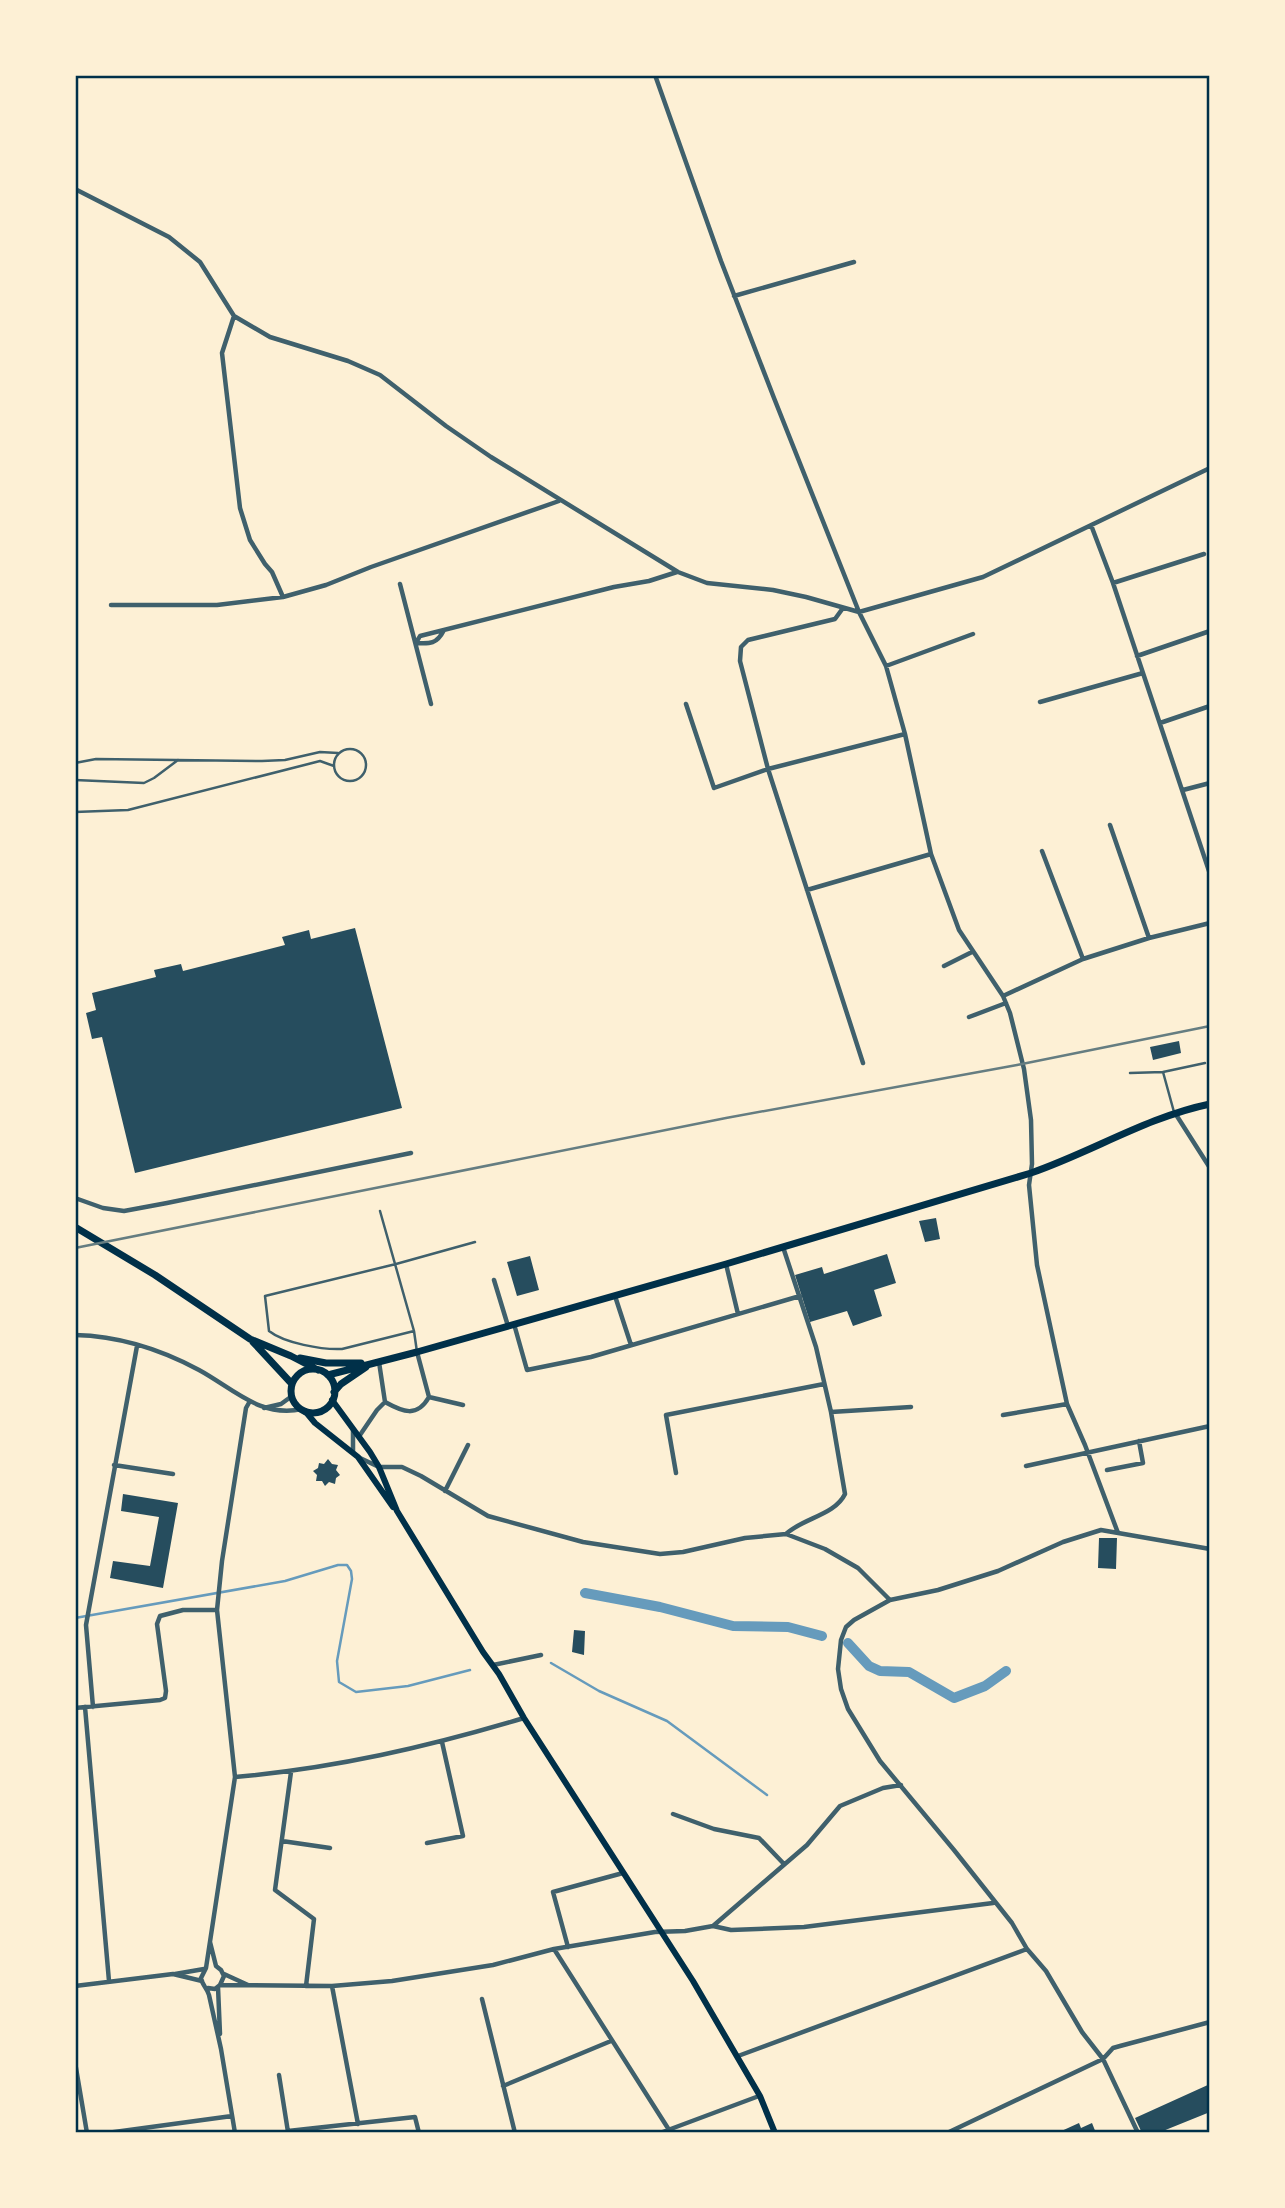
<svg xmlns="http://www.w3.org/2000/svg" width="1285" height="2208" viewBox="0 0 1285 2208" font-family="'DM Sans',sans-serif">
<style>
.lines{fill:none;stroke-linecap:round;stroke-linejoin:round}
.stream{stroke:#669bbc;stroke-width:2.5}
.canal{stroke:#669bbc;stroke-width:10}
.building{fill:#264d5e}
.service{stroke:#3f606c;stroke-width:2.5}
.minor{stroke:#3f606c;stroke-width:4.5}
.secondary{stroke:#003049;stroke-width:6}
.primary{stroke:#003049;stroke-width:7}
.rail{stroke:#657d81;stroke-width:2.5}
.neatline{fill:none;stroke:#003049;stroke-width:2.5}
</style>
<rect width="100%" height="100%" fill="#fdf0d5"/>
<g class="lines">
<path class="stream" d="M75 1618 285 1581 338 1565H347L351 1571 352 1579 337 1661 339 1682 356 1692 408 1686 470 1670
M551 1663 599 1691 667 1721 767 1795"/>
<path class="canal" d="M585 1593 660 1607 733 1626 788 1627 822 1636
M848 1643 869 1666 880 1671 909 1672 954 1698 985 1686 1006 1671"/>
</g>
<path class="building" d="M355 928 402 1108 135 1173 102 1037 92 1039 86 1013 96 1010 92 993 156 977 154 970 181 964 183 971 285 945 282 937 309 930 311 939Z
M1179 1041 1181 1053 1153 1060 1150 1047Z
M936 1218 940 1239 925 1242 919 1221Z
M887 1254 896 1283 874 1290 882 1316 853 1326 847 1311 810 1322 795 1275 822 1267 824 1274Z
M530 1256 539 1290 517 1296 507 1262Z
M328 1459 332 1464 338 1465 336 1470 340 1475 336 1478 335 1484 329 1482 325 1486 322 1481H316L317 1475 313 1471 318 1468 319 1463 324 1464Z
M123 1494 178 1503 163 1588 110 1578 113 1561 150 1566 159 1517 121 1511Z
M1099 1538H1117L1116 1569 1098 1568Z
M574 1630 585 1631 584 1655 572 1652Z
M1210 2084V2112L1158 2133H1142L1135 2118Z
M1079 2123 1081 2128 1092 2123 1096 2133H1057Z"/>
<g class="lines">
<path class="service" d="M334 765a16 16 0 1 1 32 0a16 16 0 1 1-32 0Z
M75 763 96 759 262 761 285 760 320 752 338 753
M75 780 144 783 154 778 178 760
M75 812 128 810 320 761 334 766
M1130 1073 1163 1072
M1174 1112 1163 1072 1205 1063
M380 1211 414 1331 417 1352
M414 1331 342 1349C322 1350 284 1343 269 1331L265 1296 396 1264 475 1242"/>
<path class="minor" d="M655 75 721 261 774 398 859 612 886 666 905 734 931 854 959 930 1003 996 1010 1013 1024 1069 1031 1120 1032 1164 1029 1185 1037 1265 1067 1404 1085 1445 1118 1533
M75 189 169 237 200 262 234 316 270 337 348 361 380 375 446 426 491 457 678 572 707 583 773 590 806 597 859 612 983 577 1210 468
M734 296 854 262
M234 316 222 353 240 508 250 540 265 564 272 572 283 597
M1091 525 1113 583 1210 874
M1113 583 1204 554
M400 584 431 704
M111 605H217L283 597 326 585 371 567 559 501
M843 608 835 619 748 640 741 647 740 661 768 769 863 1063
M416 643 420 636 614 587 649 581 677 572
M416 643C430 644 437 644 444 630
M1137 656 1210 631
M886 666 973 634
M1040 702 1143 673
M686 704 714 788 768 769 905 734
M1160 723 1210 706
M1183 790 1210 783
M1110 825 1149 938
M1042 851 1083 959
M807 890 931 854
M944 966 972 952
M1003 996 1083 959 1149 938 1210 923
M969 1017 1006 1003
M1175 1113 1210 1168
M75 1198 103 1208 124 1211 167 1203 411 1153
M783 1247 816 1347 831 1412 845 1494C835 1515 803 1518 786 1534
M726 1264 738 1314
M494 1280 508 1326
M615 1296 631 1345
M514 1324 527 1370 591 1357 800 1296
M75 1335C118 1336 162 1350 199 1370 234 1389 260 1418 302 1409
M379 1362 385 1402
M429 1397 463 1405
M385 1402C403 1412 417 1418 429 1397L417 1352
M264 1408 281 1404 292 1396
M831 1412 911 1407
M1003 1415 1067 1404
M353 1429V1453
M360 1435 377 1410 385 1402
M360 1458 379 1467H402L421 1476 488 1516 583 1542 660 1554 683 1552 745 1538 786 1534 825 1549 858 1568 890 1600
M114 1465 173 1474
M1026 1466 1210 1426
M1107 1470 1143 1463 1139 1441
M676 1473 666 1415 824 1384
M445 1491 468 1445
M493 1665 541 1655
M85 1707 109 1981
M93 1707 86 1625 137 1346
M75 1708 160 1700 165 1698 166 1691 157 1624 160 1616 183 1610H217
M291 1772 275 1890 314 1919 306 1986
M235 1777C336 1768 427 1747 524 1718
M673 1814 714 1829 759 1838 784 1864
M282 1841 330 1848
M427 1843 463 1836 442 1742
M713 1926 807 1845 840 1806 883 1788 901 1785
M568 1947 553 1892 623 1873
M554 1949 671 2133
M175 1974 204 1969
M224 1974 248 1985
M220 1985 332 1986 392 1981 493 1965 554 1949 655 1932 685 1931 713 1926 731 1930 804 1927 993 1903
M75 1986 173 1974 202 1981
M332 1986 358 2124
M218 1987 220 2034
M208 1988 215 1989 220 1985 224 1976 221 1970 216 1966 210 1942
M482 1999 515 2133
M738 2056 1027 1949
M75 2062 87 2133
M279 2075 288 2132
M503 2086 611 2041
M288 2131 415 2117 419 2133
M107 2133 232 2116
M235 2133 221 2049 209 1995C207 1988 202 1985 201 1978L206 1968 235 1777 217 1610 222 1561 246 1408 250 1401
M660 2133 759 2096
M947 2133 1103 2059 1113 2048 1120 2046 1210 2022
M1138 2133 1103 2059 1082 2032 1046 1971 1027 1949 1012 1923 954 1850 880 1761 848 1709 841 1689 838 1669 841 1640 846 1627 854 1620 890 1600 938 1590 998 1571 1063 1542 1101 1530 1210 1549"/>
<path class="secondary" d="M332 1400 370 1452 379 1467 397 1511 483 1652 499 1674 524 1718 693 1981 760 2096 775 2133
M305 1411 315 1423 358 1457 393 1507"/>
<path class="primary" d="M75 1227 155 1275 250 1339 291 1356 318 1370
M253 1342 292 1384
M300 1358 326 1363H361
M291 1391a22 22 0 1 1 44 0a22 22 0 1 1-44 0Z
M328 1375 417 1352 726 1264 1031 1173C1092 1152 1147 1117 1210 1104
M334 1392 341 1384 366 1367"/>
<path class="rail" d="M75 1248 726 1118 1017 1065 1210 1026"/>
</g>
<rect width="1285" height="2208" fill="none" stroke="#fdf0d5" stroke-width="154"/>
<rect x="77" y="77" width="1131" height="2054" class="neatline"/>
</svg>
